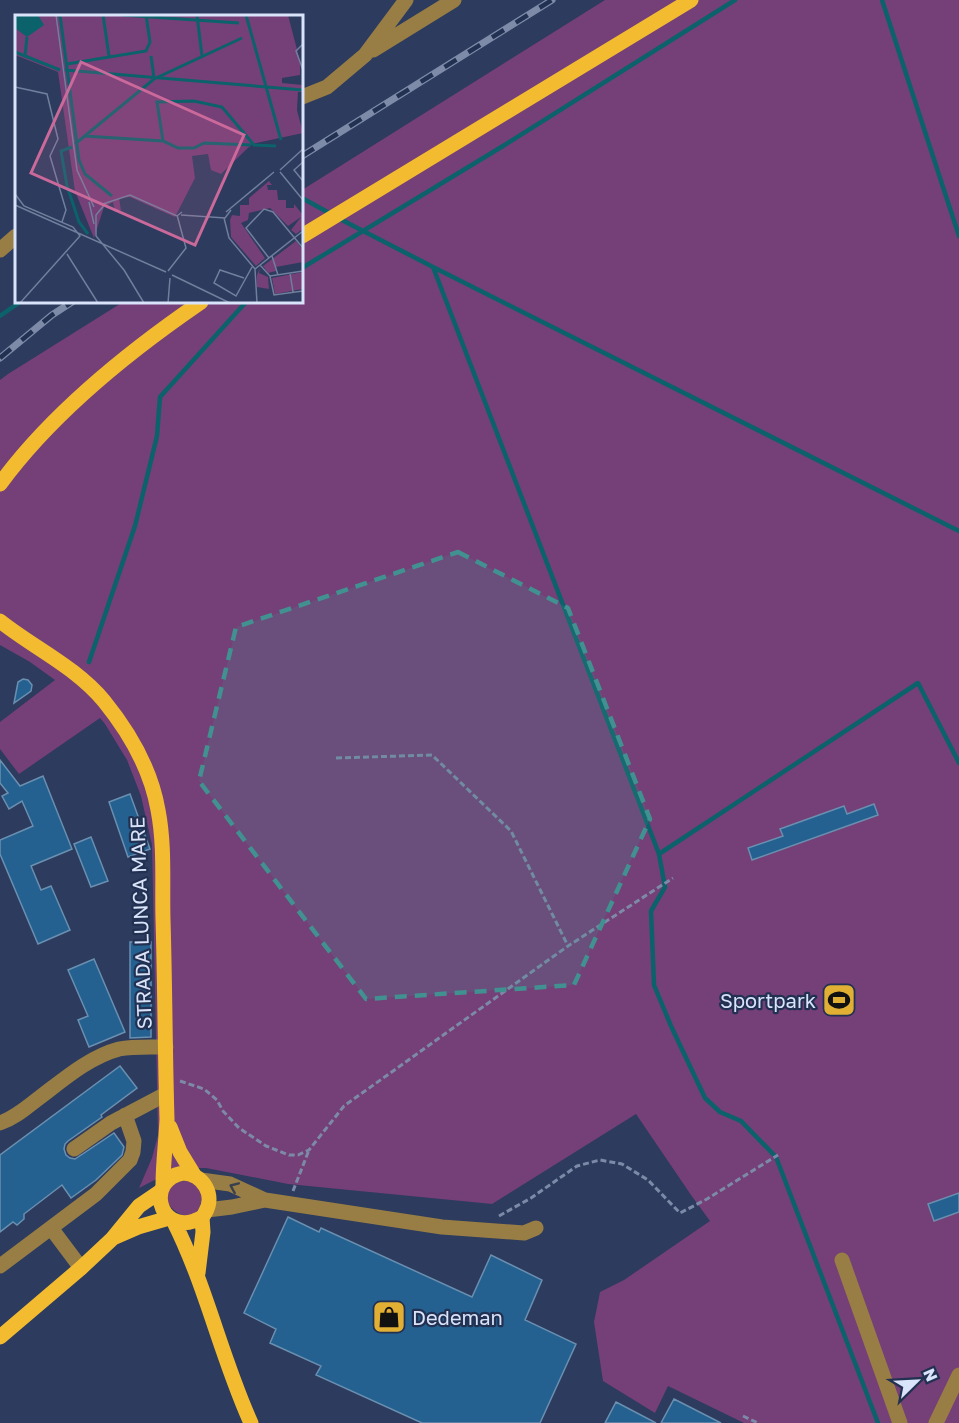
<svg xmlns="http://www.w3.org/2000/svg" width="959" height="1423" viewBox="0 0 959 1423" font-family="'Golos Text',sans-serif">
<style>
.green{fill:#753f77}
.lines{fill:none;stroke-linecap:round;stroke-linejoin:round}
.stream{stroke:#0c626a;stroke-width:4.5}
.building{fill:#246191;stroke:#6a8faf;stroke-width:1.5}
.path{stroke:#7d8aa7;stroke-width:3;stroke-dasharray:6 3;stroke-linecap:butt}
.minor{stroke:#987e44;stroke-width:15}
.major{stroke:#f3bc30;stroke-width:15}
.rail-casing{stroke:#7e8ba8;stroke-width:7}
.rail{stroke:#223152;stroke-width:4.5;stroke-dasharray:14;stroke-linecap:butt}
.oneway{stroke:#3a404f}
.marked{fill:#429191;fill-opacity:0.2;stroke:#429191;stroke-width:4.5;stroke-dasharray:12 8;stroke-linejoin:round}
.labels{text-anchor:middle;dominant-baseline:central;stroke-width:4.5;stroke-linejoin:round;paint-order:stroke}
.street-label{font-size:20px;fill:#d9e3f9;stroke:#223152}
.poi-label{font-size:20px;fill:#d9e3f9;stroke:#223152;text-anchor:end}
.inset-river{fill:none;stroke:#0c626a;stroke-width:3}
.inset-road{fill:none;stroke:#717e9c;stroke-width:1.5}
.view{fill:#cb699a;fill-opacity:0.15;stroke:#cb699a;stroke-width:3}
.inset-edge{fill:none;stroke:#d9e3f9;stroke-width:3}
</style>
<rect width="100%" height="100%" fill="#2c3b5e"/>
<path class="green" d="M605 0H959V1423H744L668 1386 655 1413 603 1381 594 1322 600 1292 624 1280 710 1221 691 1195 636 1114 492 1204 288 1184 206 1168H178L139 1188 152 1158 158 1135 152 845 141 796 127 760 105 724 100 718 19 774 0 749V722L55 680 30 662 0 645V380L8 374 123 302H302V190Z
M188 1180 202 1191C203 1248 132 1189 188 1180Z"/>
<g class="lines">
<path class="stream" d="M882 0 959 236
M302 198 331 214
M338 218 433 267 959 531
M433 267 659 854 665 887 651 911 654 985 671 1026 705 1098 720 1112 741 1121 776 1157 878 1423
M302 268 503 146 735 0
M0 316 20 302
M89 662 135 526 157 436 160 397 246 302
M659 854 918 683 959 763"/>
</g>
<path class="building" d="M23 679 28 680 32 685 31 691 14 703 18 682Z
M0 760 20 786 43 776 72 849 31 866 41 890 51 886 70 930 38 944 0 854V840L33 826 22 801 9 809 2 796 8 793 0 783Z
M130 794 150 849 128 857 109 802Z
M874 804 878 815 752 860 748 848 783 836 780 829 844 806 847 814Z
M91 837 108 881 91 887 74 844Z
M130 942H151V1037L130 1038Z
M94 959 125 1032 89 1047 78 1020 88 1016 68 970Z
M120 1066 137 1088 101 1115 102 1117 68 1141 65 1144 64 1149 66 1155 70 1158 75 1159 114 1133 124 1147 122 1155 96 1180 71 1198 62 1185 24 1214V1219L17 1225 13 1222 0 1232V1155Z
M959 1193V1212L934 1221 928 1204Z
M288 1217 319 1232 321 1228 472 1297 491 1255 542 1280 525 1320 576 1344 540 1423H422L316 1375 321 1366 270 1343 276 1329 244 1313Z
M674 1399 721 1423H661Z
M616 1402 656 1423H605Z"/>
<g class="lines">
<path class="path" d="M336 758 432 755 511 831 568 946
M180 1081 204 1089 217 1100 223 1111 239 1128 266 1146 289 1155H298L309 1150 344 1106 568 946 673 878
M293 1191 309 1150
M499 1216 531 1198 577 1166 600 1160 622 1164 648 1180 680 1213 707 1199 778 1155
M743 1416 758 1423"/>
<path class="minor" d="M373 50 454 0
M302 97 327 87 365 55 406 0
M0 250 16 236
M0 1123C15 1118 27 1107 39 1098 63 1080 89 1057 119 1049 134 1046 151 1047 166 1047
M74 1149 111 1123 166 1094
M201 1180 230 1184 265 1200 442 1227 524 1233 536 1228
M207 1210 232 1207 265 1200
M51 1228 81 1268
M842 1260 900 1423
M0 1266 96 1194 130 1160 133 1152 134 1141 125 1115
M936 1423 959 1375"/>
<path class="major" d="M302 236 691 0
M0 484C52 413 128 352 201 302
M0 621C34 648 76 667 104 701 130 733 151 770 158 810 165 846 162 883 163 919 165 986 165 1053 167 1119 166 1142 163 1163 163 1185
M170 1127 180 1152 194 1175
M183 1173C203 1174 216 1195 205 1213 203 1218 199 1219 194 1221 159 1233 145 1180 183 1173Z
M173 1220C206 1285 221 1357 251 1423
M115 1237 138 1227 169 1218
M198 1273 203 1232 202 1217
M0 1337 81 1268 112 1239 139 1206 161 1191"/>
<g class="rail-casing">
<path id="rail" d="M302 156 552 0
M0 358 52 315 72 302"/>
</g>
<use href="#rail" class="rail"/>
</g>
<defs><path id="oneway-chevron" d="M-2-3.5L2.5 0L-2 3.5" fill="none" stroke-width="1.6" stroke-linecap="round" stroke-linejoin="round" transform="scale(1.5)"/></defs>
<use class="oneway" href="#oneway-chevron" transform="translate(234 1187) rotate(-157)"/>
<path class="marked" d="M458 552 568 608 650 819 574 985 366 999 199 781 236 627Z"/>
<defs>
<g id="stadium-square" transform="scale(1.725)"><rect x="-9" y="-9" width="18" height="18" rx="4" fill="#e1af34" stroke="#223152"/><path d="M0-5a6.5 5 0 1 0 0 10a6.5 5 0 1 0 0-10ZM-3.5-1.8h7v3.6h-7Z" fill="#111"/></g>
<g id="shop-square" transform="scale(1.725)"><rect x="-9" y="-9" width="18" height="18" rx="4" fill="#e1af34" stroke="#223152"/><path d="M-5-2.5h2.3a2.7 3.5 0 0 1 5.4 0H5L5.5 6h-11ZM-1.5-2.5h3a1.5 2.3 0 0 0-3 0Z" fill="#111"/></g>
</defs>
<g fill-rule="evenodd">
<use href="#stadium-square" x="839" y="1000"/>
<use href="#shop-square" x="389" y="1317"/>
</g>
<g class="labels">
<g class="street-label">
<text transform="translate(140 923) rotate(-92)">STRADA LUNCA MARE</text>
</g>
<g class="poi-label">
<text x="816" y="1000">Sportpark</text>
<text x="412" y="1317" text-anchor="start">Dedeman</text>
</g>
</g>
<g transform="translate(15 15)">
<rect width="288" height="288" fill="#2c3b5e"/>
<path d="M0 0H273L285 46V60L267 63V68L288 70V77H283L282 95 288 118 237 129 206 159 196 155 193 139 177 141 180 163 160 202 115 182 104 183 106 195 100 197 98 187 89 192 79 223 60 176 43 57 0 40ZM254 166 257 170H252L253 175H262L263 185H271V193H279V189L288 200V214L281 219 276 215 286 202 273 211 255 193 234 198 233 205 226 208 250 243 241 251 216 222 215 205 217 200 225 201V190H234V183ZM281 226 288 235V247L261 252V256L253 258 248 251ZM245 253 244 258 253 262 254 274 242 272V260ZM288 257V274L260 279 257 263Z" fill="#753f77"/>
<path d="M0 0H23L29 10 12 22 0 13Z" fill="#0c626a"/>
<path class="inset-river" d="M45 0 64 145 70 159 97 181M88 0 94 41M107 0 224 8M182 0 187 41M231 0 266 125M0 37 45 55M10 41 12 22M136 41 139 63M52 49 131 36 135 27 131 0M50 55 288 75M69 121 148 126 163 133H179L189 128 236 130M148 126 142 87 179 86 207 92 239 130M60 129 139 64 227 23M238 130 261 131M57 132 46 136 52 171 64 207 73 219"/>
<path class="inset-road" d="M41 0 62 155 79 192M288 29 281 36 288 55M0 72 32 79 43 124 35 141 51 195 47 207M288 147 279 155 288 166M265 155 288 134M265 157 288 185M0 179 9 191 58 212 65 221 5 288M74 187 79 209M91 188 81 200V221L109 255 129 288M88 189 115 180 162 201 167 197M0 190 151 257M211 197 259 157M166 200 210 203 216 195M209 203 214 223 240 254M52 239 83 288M257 241 263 260M254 243 231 213 249 194 258 197 288 233M245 250 255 261 259 280 288 276M240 254 288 216M240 254 242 288M153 256 171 233 162 200M275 258 278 277M157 260 215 288M255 261 288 256M229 263 205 255 199 268 221 281 237 252M153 288 155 263"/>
<path class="view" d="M66 47 229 120 180 230 16 158Z"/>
<rect width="288" height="288" class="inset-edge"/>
</g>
<g transform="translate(917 1381) rotate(66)" stroke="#223152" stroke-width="4.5" paint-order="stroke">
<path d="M0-4.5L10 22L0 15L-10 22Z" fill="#d9e3f9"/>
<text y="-9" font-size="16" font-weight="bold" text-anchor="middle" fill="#d9e3f9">N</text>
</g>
</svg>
